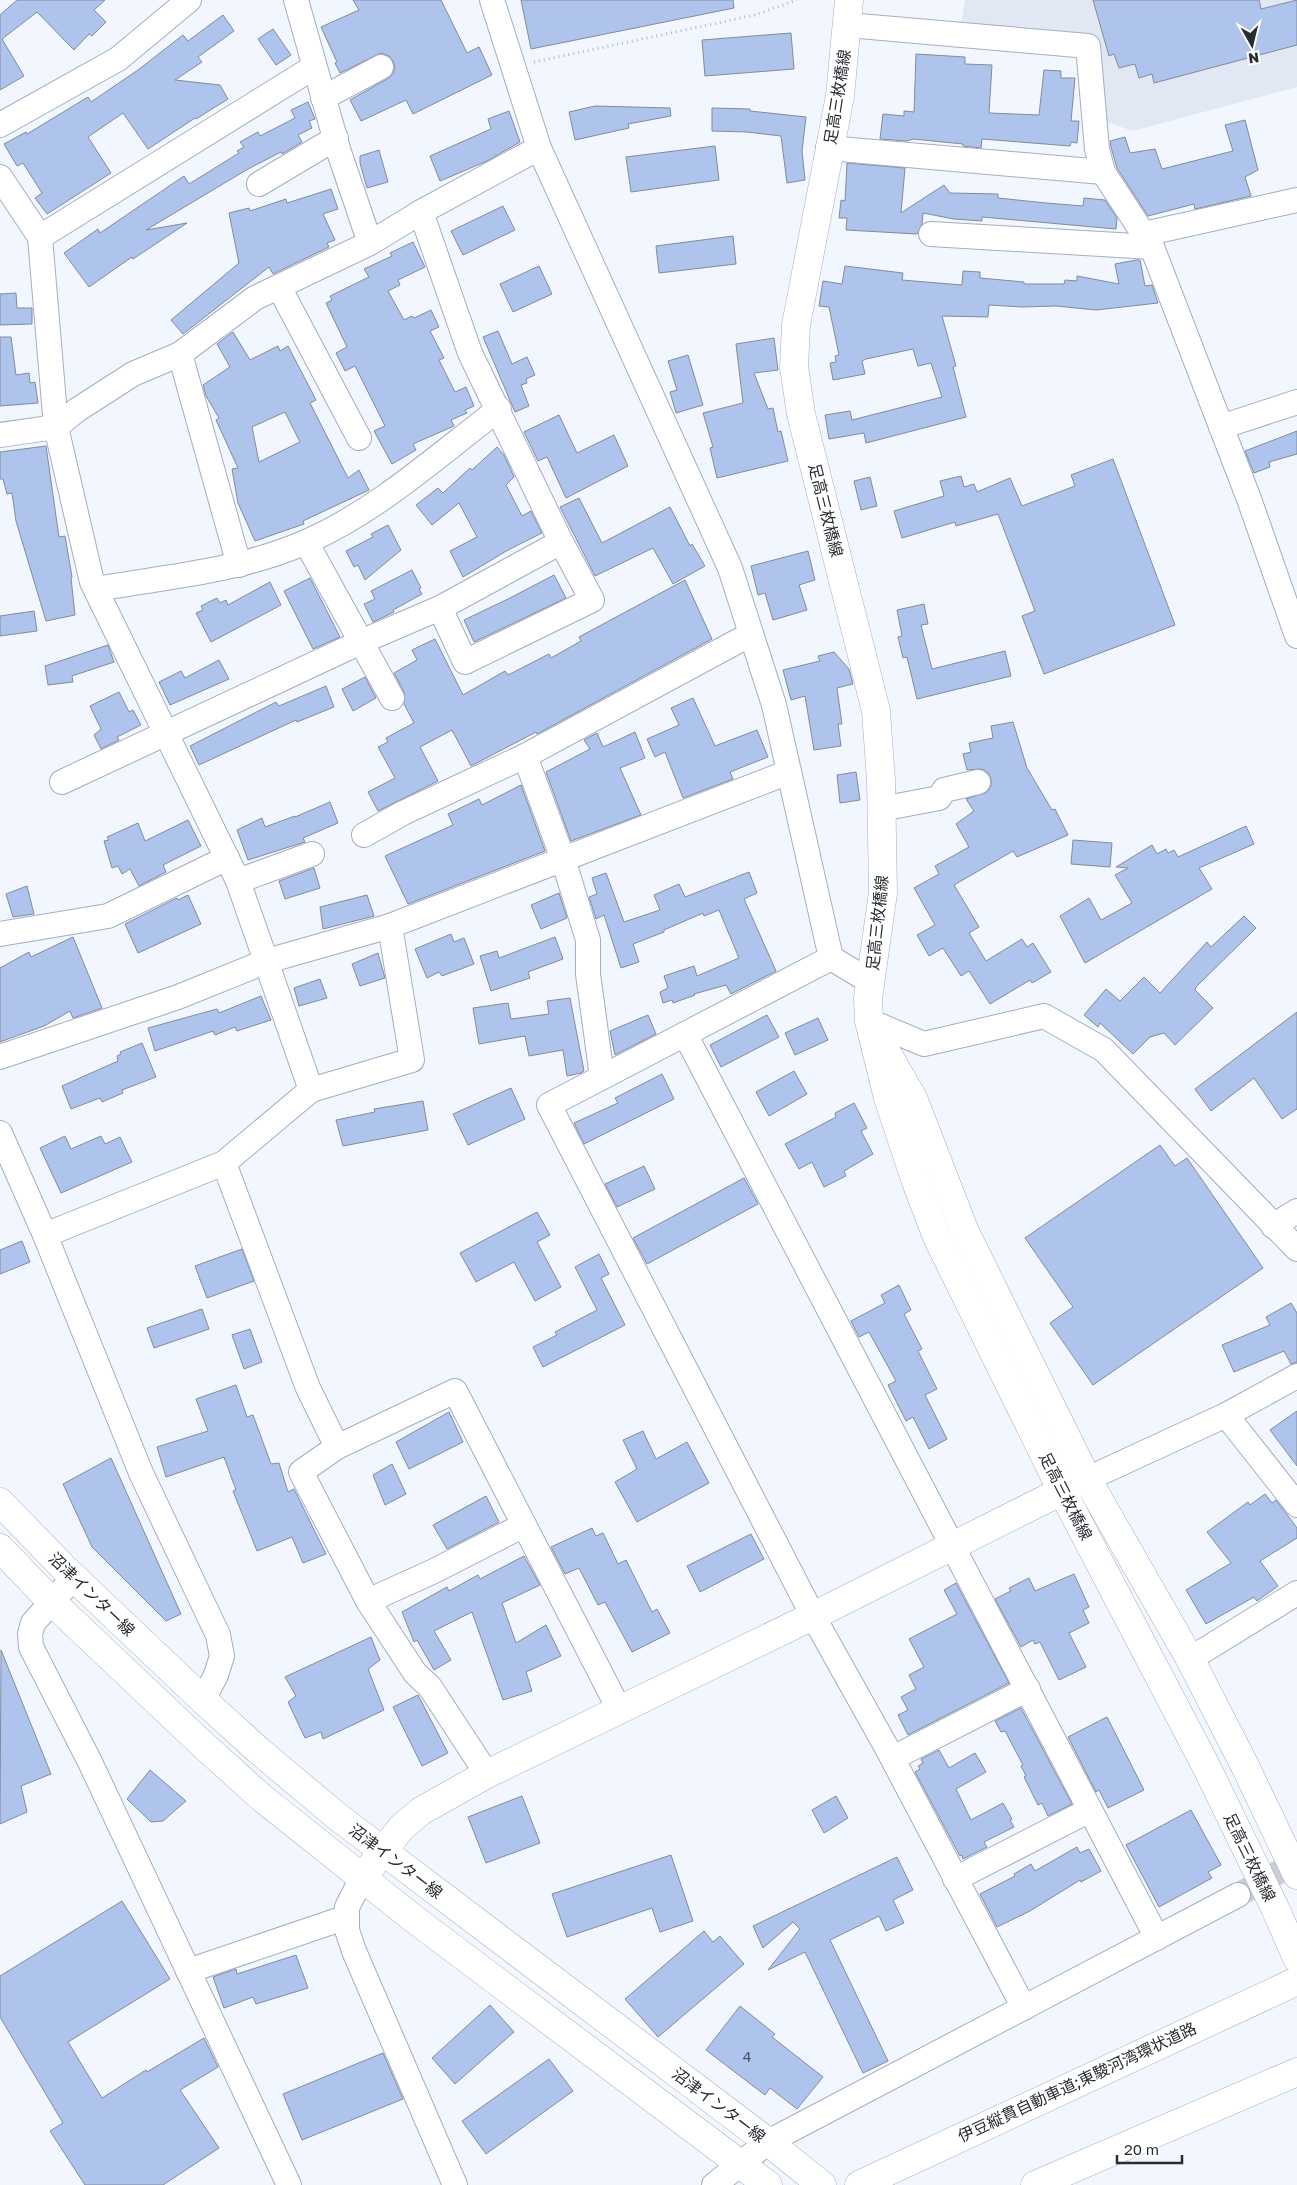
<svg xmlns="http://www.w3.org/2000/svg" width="1297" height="2185" viewBox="0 0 1297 2185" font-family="'Golos Text','Noto Sans JP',sans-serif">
  <rect width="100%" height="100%" fill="#f2f7ff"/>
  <!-- built -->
  <polygon fill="#e2e8f3" points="965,0 1297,0 1297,87 1133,131 1106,122 1096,37 961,26"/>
  <!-- building -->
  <g fill="#aec4ec" stroke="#818b9d" fill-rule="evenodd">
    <polygon points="17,0 105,0 94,10 106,22 92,36 89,34 74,50 37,12 2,39 24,76 0,90 0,15"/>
    <polygon points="353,0 441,0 467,53 479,47 492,75 413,114 406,100 361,121 350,100 387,79 393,74 395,67 393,61 389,56 381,53 340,73 335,63 337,62 321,27 359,10"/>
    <polygon points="521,0 733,0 734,8 531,49"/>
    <polygon points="1093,0 1259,0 1261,9 1297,0 1297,45 1154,83 1152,74 1139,78 1135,64 1119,68 1114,54 1109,56"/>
    <polygon points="223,15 234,31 198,57 202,62 175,80 220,85 228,99 196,119 195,118 148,149 123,113 88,137 111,173 47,214 35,198 42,193 23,163 17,166 4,144 26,132 27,134 88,97 91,102 138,70 183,35 188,41"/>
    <polygon points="273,29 291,55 276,65 258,39"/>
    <polygon points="791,33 794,69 705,76 702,40"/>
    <polygon points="916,54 965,57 965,64 992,65 989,113 1039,115 1044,70 1061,71 1061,78 1075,78 1071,121 1079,121 1077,143 1071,142 1070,146 982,139 981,148 963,146 963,144 913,139 907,141 880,139 883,114 904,116 904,111 914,112"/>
    <polygon points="308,102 315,119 309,121 312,128 298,135 302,142 282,154 281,152 248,169 146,230 187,223 133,259 132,257 89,287 64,253 98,229 100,233 184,176 189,184 239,153 237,151 244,147 240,142 258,132 260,136 295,118 291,110"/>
    <polygon points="595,106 670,108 671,116 628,124 629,128 575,140 569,112"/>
    <polygon points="712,108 750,109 750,111 806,117 802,151 805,180 787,183 781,136 747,132 712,131"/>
    <polygon points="509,111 520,142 487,161 440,181 430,156 491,129 488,119"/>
    <polygon points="1245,120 1258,170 1245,177 1251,196 1195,209 1194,204 1148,216 1117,168 1111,147 1110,141 1125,137 1130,153 1155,149 1162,169 1233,151 1225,125"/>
    <polygon points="715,146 719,180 631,192 626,157"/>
    <polygon points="379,150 388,182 367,188 360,163 360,156"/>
    <polygon points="847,163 905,168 901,213 944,185 950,193 998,194 998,198 1046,203 1083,206 1084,198 1105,200 1117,218 1116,229 982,217 982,221 954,219 923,213 922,224 917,234 846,230 847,218 839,218 841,200 845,201"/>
    <polygon points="331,189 338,209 323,214 335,240 327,243 329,247 273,274 269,267 183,334 171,320 239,263 229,213 249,208 250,211 286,199 287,203"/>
    <polygon points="503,206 515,230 463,255 451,231"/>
    <polygon points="733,236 736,264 659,273 656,246"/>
    <polygon points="413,242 425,267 398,280 400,285 388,291 404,320 412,316 414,318 431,310 439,327 430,331 444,358 439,360 455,392 466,387 474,406 465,410 467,413 451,420 454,426 413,444 416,450 392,464 374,431 385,426 355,366 345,371 336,353 347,347 326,303 332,300 330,296 369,277 364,269 392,256 390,253"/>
    <polygon points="1136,260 1140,260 1145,286 1152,285 1158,303 1096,310 1056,306 1022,307 989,305 988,317 942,316 956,366 953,367 966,417 866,443 864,433 829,439 825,415 850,411 852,420 942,397 931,363 918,366 913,349 866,359 862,361 865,374 833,380 830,363 836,362 835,356 839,355 829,307 819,306 823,281 842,284 845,266 903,273 902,280 962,285 963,271 980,272 980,278 1024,282 1024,284 1064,284 1065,280 1077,281 1077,276 1119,284 1115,264"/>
    <polygon points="539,266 552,294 513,312 500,284"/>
    <polygon points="16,293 17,308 32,308 32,324 0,325 0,294"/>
    <polygon points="498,331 512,364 527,357 535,375 526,379 527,383 521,385 529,406 515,412 483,337"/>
    <path d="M 233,332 L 250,360 L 278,346 L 280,351 L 288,346 L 316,400 L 310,403 L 348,478 L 359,470 L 369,490 L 303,521 L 304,524 L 255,541 L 238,503 L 232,469 L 238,468 L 216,420 L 219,418 L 206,396 L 203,385 L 230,367 L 217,344 ZM 285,412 L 300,442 L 259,462 L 252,427 Z"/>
    <polygon points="0,337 11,337 16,375 29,373 30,383 35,382 38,403 0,406"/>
    <polygon points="774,338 778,370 754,373 768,409 773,408 778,432 781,431 788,461 717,478 710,448 713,447 703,413 743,403 736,344"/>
    <polygon points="688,355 703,405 676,413 670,392 677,390 668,361"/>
    <polygon points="559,415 577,453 614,435 628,466 566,498 547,457 538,461 524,432"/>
    <polygon points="1297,431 1297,454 1269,462 1270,467 1254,473 1245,451"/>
    <polygon points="46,446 59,537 65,536 72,577 71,578 75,615 46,621 16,521 12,493 7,494 3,479 0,479 0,452"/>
    <polygon points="497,447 504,455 514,477 506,485 522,516 531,511 542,533 508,550 463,577 450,551 477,537 459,503 432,525 416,505 438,488 443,493 470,468 472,470"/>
    <polygon points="1113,459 1175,625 1044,674 1022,616 1035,611 998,514 956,526 955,522 902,538 894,511 944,496 940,481 961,476 964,487 974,484 977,492 1010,478 1022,506 1075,486 1071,475"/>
    <polygon points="870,477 877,506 861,510 854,481"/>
    <polygon points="579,498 602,543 670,507 690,546 692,544 705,566 673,584 653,548 595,576 560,507"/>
    <polygon points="388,525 401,550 365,580 358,565 354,567 346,551 373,537 371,534"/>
    <polygon points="808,551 815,580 799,585 807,610 773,620 765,593 758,595 751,566"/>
    <polygon points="412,570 421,588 419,589 422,594 393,610 394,612 373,622 364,604 375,599 371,591"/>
    <polygon points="554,575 566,598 474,642 464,620 510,598"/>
    <polygon points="310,578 340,637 313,649 284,591"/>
    <polygon points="685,580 712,639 537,734 536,732 471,766 452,730 420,747 438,781 378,811 368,792 395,778 378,747 388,742 386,738 414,723 404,704 404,692 394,673 417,660 412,650 435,639 463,695 505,671 508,675 549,654 551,658 581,641 579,637"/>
    <polygon points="270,582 281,605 211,642 196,613 203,610 201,606 217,598 220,603 226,600 228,605"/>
    <polygon points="924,604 928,624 921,625 932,669 1005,651 1011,676 917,699 907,657 903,658 898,637 902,636 897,610"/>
    <polygon points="34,611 37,631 0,636 0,616"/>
    <polygon points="108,645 114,662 72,676 73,682 48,685 45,666"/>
    <polygon points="834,652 849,669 853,684 837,688 842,724 838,724 841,746 814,750 805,696 791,700 783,670 820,661 818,656"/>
    <polygon points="219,660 229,679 170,705 159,682 181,671 185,678"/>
    <polygon points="365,677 376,698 353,711 342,689"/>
    <polygon points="326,686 334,707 297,722 296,720 199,765 190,746 276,702 279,706"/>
    <polygon points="119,692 129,712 133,710 141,725 117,737 119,740 101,749 94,735 101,729 90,706"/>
    <polygon points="693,698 715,746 757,730 768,757 730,772 733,779 683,798 665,752 655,757 647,739 679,725 671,708"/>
    <polygon points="1013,722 1027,768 1052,810 1055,809 1068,835 1017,857 1013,851 954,885 979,927 969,933 986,961 1022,939 1027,947 1033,943 1051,972 1032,983 1030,980 990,1004 969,971 961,976 943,948 929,956 917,935 935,925 914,888 939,874 935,866 969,847 956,824 974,811 966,799 987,792 991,786 991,779 988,773 982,769 967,770 963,754 971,752 969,743 993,738 991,726"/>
    <polygon points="635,732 645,758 620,768 641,815 571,841 546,772 590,749 584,740 597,733 603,747"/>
    <polygon points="856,772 860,800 840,803 837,775"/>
    <polygon points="521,785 545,851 408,904 385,856 453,825 448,814 479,799 482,805"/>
    <polygon points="330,802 338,823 303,838 305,842 248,860 237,830 262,818 265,827 295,816 295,817"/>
    <polygon points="188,820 201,846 163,865 166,872 139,886 130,869 122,874 118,866 112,868 104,841 109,840 107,837 138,823 145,841"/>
    <polygon points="1246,826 1254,844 1199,868 1212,889 1085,963 1060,916 1089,898 1101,920 1132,903 1115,875 1128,868 1116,867 1152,845 1157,854 1166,849 1168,853 1174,850 1178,857"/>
    <polygon points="1073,840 1112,843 1110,867 1071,864"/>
    <polygon points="314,868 320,888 285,899 279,881"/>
    <polygon points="749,872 757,893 744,899 776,971 731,994 726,985 694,994 695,995 673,1003 672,1000 663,1003 660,992 668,988 664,976 694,966 697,976 739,958 719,910 704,916 703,913 664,930 664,932 633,944 639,962 621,968 604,915 596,919 589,897 597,894 592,878 606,873 624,922 660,910 654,895 679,884 685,897"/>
    <polygon points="27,886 34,914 13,917 6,894"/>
    <polygon points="559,893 567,918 541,929 531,905"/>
    <polygon points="188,895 201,924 138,953 125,924 177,898 178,900"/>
    <polygon points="367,895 374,916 323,929 320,907"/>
    <polygon points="1244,916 1256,928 1196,987 1195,990 1213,1008 1175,1045 1164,1033 1150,1037 1133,1054 1100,1023 1098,1027 1084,1015 1106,989 1120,1001 1144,977 1160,993 1207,942 1211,947"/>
    <polygon points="451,934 454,942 464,938 474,964 442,976 439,972 427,978 415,949"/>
    <polygon points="73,937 102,1008 73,1018 70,1011 44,1026 0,1042 0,968 29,952 31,957"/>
    <polygon points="555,937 563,959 528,972 530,978 491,991 480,956 497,951 499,958"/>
    <polygon points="378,953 385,978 360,986 352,964"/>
    <polygon points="320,979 327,998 299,1006 294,988"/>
    <polygon points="261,996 271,1020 237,1031 235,1027 215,1035 213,1031 155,1051 148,1028 217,1009 219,1013"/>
    <polygon points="570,998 584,1071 581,1073 567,1076 563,1050 529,1056 525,1036 479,1044 473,1008 508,1003 511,1019 549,1014 547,1001"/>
    <polygon points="1297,1012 1297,1109 1282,1119 1254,1078 1211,1111 1195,1089"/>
    <polygon points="648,1015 656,1034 615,1055 610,1031"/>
    <polygon points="767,1015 779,1037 721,1067 710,1045"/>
    <polygon points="818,1018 828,1040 795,1055 785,1033"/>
    <polygon points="142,1043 156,1077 122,1090 123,1093 102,1102 100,1098 71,1109 62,1086 118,1061 117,1056 121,1054 120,1052"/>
    <polygon points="794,1071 807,1094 769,1116 756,1092"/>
    <polygon points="662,1074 674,1099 584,1144 574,1123 618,1103 615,1098"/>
    <polygon points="511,1088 525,1119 468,1145 453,1114"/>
    <polygon points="423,1101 428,1130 343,1146 336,1120 375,1112 374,1109"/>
    <polygon points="854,1103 867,1128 861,1131 873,1154 844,1171 846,1176 824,1187 812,1162 799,1169 785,1144 836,1117 835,1113"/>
    <polygon points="65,1136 71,1149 101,1136 105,1144 120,1137 132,1162 61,1193 40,1148"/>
    <polygon points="1160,1145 1175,1166 1187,1158 1263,1268 1093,1385 1050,1323 1073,1307 1025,1238"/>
    <polygon points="644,1166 655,1189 617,1207 605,1184"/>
    <polygon points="744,1178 758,1204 647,1264 633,1238"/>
    <polygon points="537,1212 550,1235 537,1242 561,1287 535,1301 514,1262 476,1282 460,1253"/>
    <polygon points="22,1241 30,1262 0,1274 0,1250"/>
    <polygon points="242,1249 254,1281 207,1298 195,1266"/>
    <polygon points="599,1254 609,1274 601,1278 625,1325 543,1367 533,1347 557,1335 555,1332 597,1310 575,1267"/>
    <polygon points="899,1285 911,1310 904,1314 922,1349 918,1351 937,1389 925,1395 947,1439 929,1449 913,1417 906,1421 888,1385 896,1381 869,1332 859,1337 851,1321 885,1303 881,1295"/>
    <polygon points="1291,1303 1297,1313 1297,1362 1291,1364 1284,1351 1234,1372 1222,1345 1270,1325 1266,1317"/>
    <polygon points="202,1309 209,1329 154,1348 147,1328"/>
    <polygon points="250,1329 262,1362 244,1369 232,1335"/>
    <polygon points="236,1385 247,1417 253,1415 271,1464 279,1463 288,1492 294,1489 326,1554 303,1563 292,1537 257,1551 233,1491 236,1490 224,1457 166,1477 157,1447 208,1431 196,1399"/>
    <polygon points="1297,1411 1297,1466 1270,1430"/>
    <polygon points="449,1412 463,1442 409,1469 396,1442"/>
    <polygon points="643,1431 656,1459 687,1442 709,1483 637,1522 615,1482 637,1469 623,1440"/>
    <polygon points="111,1458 181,1614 166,1621 92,1547 63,1484"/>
    <polygon points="392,1464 406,1494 385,1505 373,1475"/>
    <polygon points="1265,1494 1272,1503 1276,1500 1297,1528 1297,1538 1260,1561 1278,1586 1257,1601 1254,1597 1206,1624 1186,1590 1231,1563 1207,1532 1248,1502 1250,1505"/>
    <polygon points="486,1496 499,1522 447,1549 433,1525"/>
    <polygon points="592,1528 596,1536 603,1533 618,1564 626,1560 652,1612 657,1609 670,1633 632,1652 605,1602 598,1605 579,1568 565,1574 551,1547"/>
    <polygon points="751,1534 764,1559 700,1592 687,1566"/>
    <polygon points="524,1556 540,1585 502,1603 516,1643 546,1625 561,1656 526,1672 532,1691 503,1700 472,1612 434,1631 451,1660 434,1670 417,1640 414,1642 402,1612 447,1587 449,1591 478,1575 480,1579"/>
    <polygon points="1074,1574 1089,1607 1083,1610 1089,1623 1069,1633 1086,1667 1059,1680 1040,1642 1035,1644 1033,1640 1021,1647 995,1599 1011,1591 1009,1588 1029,1578 1035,1591"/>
    <polygon points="956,1583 1009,1683 908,1735 898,1715 908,1710 901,1697 916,1689 909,1675 924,1667 909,1639 957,1614 944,1590"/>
    <polygon points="371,1637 380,1660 368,1669 384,1710 323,1739 321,1732 305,1738 288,1702 296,1696 285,1677"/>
    <polygon points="1,1650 51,1774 21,1786 27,1812 0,1824"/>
    <polygon points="418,1695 448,1753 422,1766 393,1707"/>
    <polygon points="1021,1708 1072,1804 1048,1816 1042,1803 1038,1805 1024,1777 1026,1776 1021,1766 1023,1765 1005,1731 1001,1732 995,1721"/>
    <polygon points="1107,1717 1144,1790 1108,1808 1099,1790 1096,1792 1068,1737"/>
    <polygon points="939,1750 949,1768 975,1753 986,1772 956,1789 971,1820 1003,1803 1012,1819 1010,1820 1014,1827 984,1842 987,1847 963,1859 962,1855 960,1856 915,1772 920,1769 918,1766 923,1763 921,1759"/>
    <polygon points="150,1770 186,1801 163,1821 151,1822 127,1799"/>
    <polygon points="522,1796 540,1843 486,1863 468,1817"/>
    <polygon points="836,1796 848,1818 824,1833 812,1810"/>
    <polygon points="1191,1810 1221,1865 1208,1872 1212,1878 1159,1907 1126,1845"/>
    <polygon points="1077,1847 1080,1853 1089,1849 1101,1871 1081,1882 1080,1880 1030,1911 997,1927 980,1894 1015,1876 1014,1874 1031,1864 1035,1871"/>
    <polygon points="671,1855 693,1921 660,1932 652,1908 567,1937 552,1894"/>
    <polygon points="897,1857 913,1890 893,1900 904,1923 886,1931 879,1916 830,1940 888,2061 863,2073 805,1952 768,1970 800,1929 793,1922 763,1948 753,1926"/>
    <polygon points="122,1901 170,1979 68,2042 102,2098 146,2070 147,2072 204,2038 218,2067 180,2090 219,2148 163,2185 85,2185 50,2131 63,2123 0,2017 0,1976"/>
    <polygon points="704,1931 713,1942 720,1936 744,1964 658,2037 625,1999"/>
    <polygon points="296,1955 308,1988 256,2004 253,1997 224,2008 213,1977 236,1969 237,1974"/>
    <polygon points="490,2005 514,2032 455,2084 432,2058"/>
    <polygon points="740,2006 775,2034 772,2037 823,2077 797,2109 770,2088 765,2095 706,2050"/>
    <polygon points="383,2053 403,2099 302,2140 283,2094"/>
    <polygon points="549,2059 573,2091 486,2154 462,2121"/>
  </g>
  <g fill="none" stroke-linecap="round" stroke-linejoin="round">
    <!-- minor-tunnel -->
    <polyline stroke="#caced6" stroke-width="24" stroke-dasharray="24 12" stroke-linecap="butt" points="1238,1895 1297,1862"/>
    <!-- minor casing -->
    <g stroke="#a3aec1" stroke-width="26">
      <g id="minor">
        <polyline points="492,0 539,148 730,568 774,705 831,958 871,982"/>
        <polyline points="848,25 1088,46 1097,149 1103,172 1152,247 1249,499 1297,636"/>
        <polyline points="323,98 381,67"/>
        <polyline points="0,125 118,59 189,0"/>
        <polyline points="828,148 1103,172"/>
        <polyline points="0,177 40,237 56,427 92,582 238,881 311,1090"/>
        <polyline points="259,184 336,138"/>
        <polyline points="421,212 470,353 561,542 592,600 465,662 440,608"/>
        <polyline points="931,234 1152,247"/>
        <polyline points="1144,234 1297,200"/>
        <polyline points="40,237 314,67"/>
        <polyline points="370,243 421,212 539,148"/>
        <polyline points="279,287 359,438"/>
        <polyline points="180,354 239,565"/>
        <polyline points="1221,427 1297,402"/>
        <polyline points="0,435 56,427 77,410 133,374 180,354 255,298 370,243 339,152 296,0"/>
        <polyline points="306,542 392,698"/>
        <path d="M 96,589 C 166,577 240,571 306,542 C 377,511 437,456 499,409"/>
        <polyline points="525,756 563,859 588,940 588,974 602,1077"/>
        <polyline points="62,782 363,641 440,608 561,542"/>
        <polyline points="881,809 939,798 944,790 978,782"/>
        <polyline points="364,835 403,813 525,756 751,634"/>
        <polyline points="238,881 312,854"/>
        <polyline points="0,934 108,916 227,858"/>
        <polyline points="831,958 549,1105 813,1616 888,1750 1024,2008"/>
        <polyline points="869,1021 924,1044 1044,1016 1104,1050 1297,1249"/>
        <polyline points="685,1034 1157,1938"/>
        <polyline points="0,1057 178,997 267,961 390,926 789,772"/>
        <polyline points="0,1133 45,1235 141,1473 218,1635 222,1656 216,1675 203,1700"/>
        <polyline points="224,1163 308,1388 337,1447"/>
        <polyline points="1273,1226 1297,1211"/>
        <polyline points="45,1235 224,1163 311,1090 412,1060 390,926"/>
        <polyline points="1226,1415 1297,1505"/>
        <polyline points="1070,1487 1226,1415 1297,1376"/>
        <polyline points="74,1577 33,1623 30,1634 31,1647 90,1762 289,2185"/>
        <polyline points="368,1601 434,1571 524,1525"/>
        <polyline points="1190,1659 1297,1593"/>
        <polyline points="893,1758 1028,1689"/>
        <polyline points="487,1774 430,1687 415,1673 368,1601 301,1472 337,1447 455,1391 619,1709"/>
        <polyline points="362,1878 347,1907 347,1930 354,1951 455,2185"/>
        <polyline points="955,1879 1090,1810"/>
        <polyline points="188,1971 347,1917"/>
        <polyline points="714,2185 768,2142 1238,1895"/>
      </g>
    </g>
    <!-- tertiary casing -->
    <g stroke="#a3aec1" stroke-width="29">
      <polyline id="tertiary" points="362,1878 402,1827 421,1811 487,1774 813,1616 1062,1491"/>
    </g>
    <!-- secondary casing -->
    <g stroke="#a3aec1" stroke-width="29">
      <g id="secondary">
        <polyline points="849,0 840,96 796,325 794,367 801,414 876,711 881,780 883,893 868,998 869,1021 888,1098 915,1179 937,1237 1062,1491 1206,1766 1275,1908 1297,1958"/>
        <polyline points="885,1050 913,1098 965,1232 1087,1479 1190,1659 1244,1764 1297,1875"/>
      </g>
    </g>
    <!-- primary casing -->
    <g stroke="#a3aec1" stroke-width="29">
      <g id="primary">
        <polyline points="0,1502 65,1569 203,1700 258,1750 338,1817 768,2142 822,2185"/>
        <polyline points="0,1548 52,1602 201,1743 262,1798 414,1919 768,2185"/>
      </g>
    </g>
    <!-- motorway casing -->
    <g stroke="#a3aec1" stroke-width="29">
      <g id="motorway">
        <polyline points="859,2185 1297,1981"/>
        <polyline points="1035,2185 1297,2072"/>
      </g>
    </g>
    <!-- path -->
    <polyline stroke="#b4b8c0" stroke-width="3" stroke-dasharray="1 4" stroke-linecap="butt" points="534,62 755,15 797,0"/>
    <!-- minor -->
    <use href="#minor" stroke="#fff" stroke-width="24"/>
    <!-- tertiary -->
    <use href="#tertiary" stroke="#fff" stroke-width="28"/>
    <!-- secondary -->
    <use href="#secondary" stroke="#fff" stroke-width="28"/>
    <!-- primary -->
    <use href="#primary" stroke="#fff" stroke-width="28"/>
    <!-- motorway -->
    <use href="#motorway" stroke="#fff" stroke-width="28"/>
  </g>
  <g text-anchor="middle" stroke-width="4" stroke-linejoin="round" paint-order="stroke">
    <!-- number labels -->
    <g font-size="14" fill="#4a5261">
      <text x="747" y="2062">4</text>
    </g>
    <!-- street labels -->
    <g font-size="16" fill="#282c33" stroke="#fff">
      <text transform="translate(837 97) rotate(-81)" y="6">足高三枚橋線</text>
      <text transform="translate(826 510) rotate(76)" y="6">足高三枚橋線</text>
      <text transform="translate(877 923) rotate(-84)" y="6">足高三枚橋線</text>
      <text transform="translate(1066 1496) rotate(63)" y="6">足高三枚橋線</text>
      <text transform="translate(92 1594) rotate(44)" y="6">沼津インター線</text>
      <text transform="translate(1250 1857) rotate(64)" y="6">足高三枚橋線</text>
      <text transform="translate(396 1861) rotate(37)" y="6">沼津インター線</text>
      <text transform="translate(1077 2082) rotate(-25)" y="6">伊豆縦貫自動車道;東駿河湾環状道路</text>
      <text transform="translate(719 2105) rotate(37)" y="6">沼津インター線</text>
    </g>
  </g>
  <!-- north arrow -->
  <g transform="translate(1252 45) rotate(172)" stroke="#ffffff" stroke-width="4" paint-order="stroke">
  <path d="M0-4L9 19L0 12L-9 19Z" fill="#282c33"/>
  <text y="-8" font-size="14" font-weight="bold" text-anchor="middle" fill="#282c33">N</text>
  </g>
  <!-- scale -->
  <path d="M1117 2155v8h65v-8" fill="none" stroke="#282c33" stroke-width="2.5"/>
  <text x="1124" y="2155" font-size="15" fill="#282c33" stroke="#ffffff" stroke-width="4" paint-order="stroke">20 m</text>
</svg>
